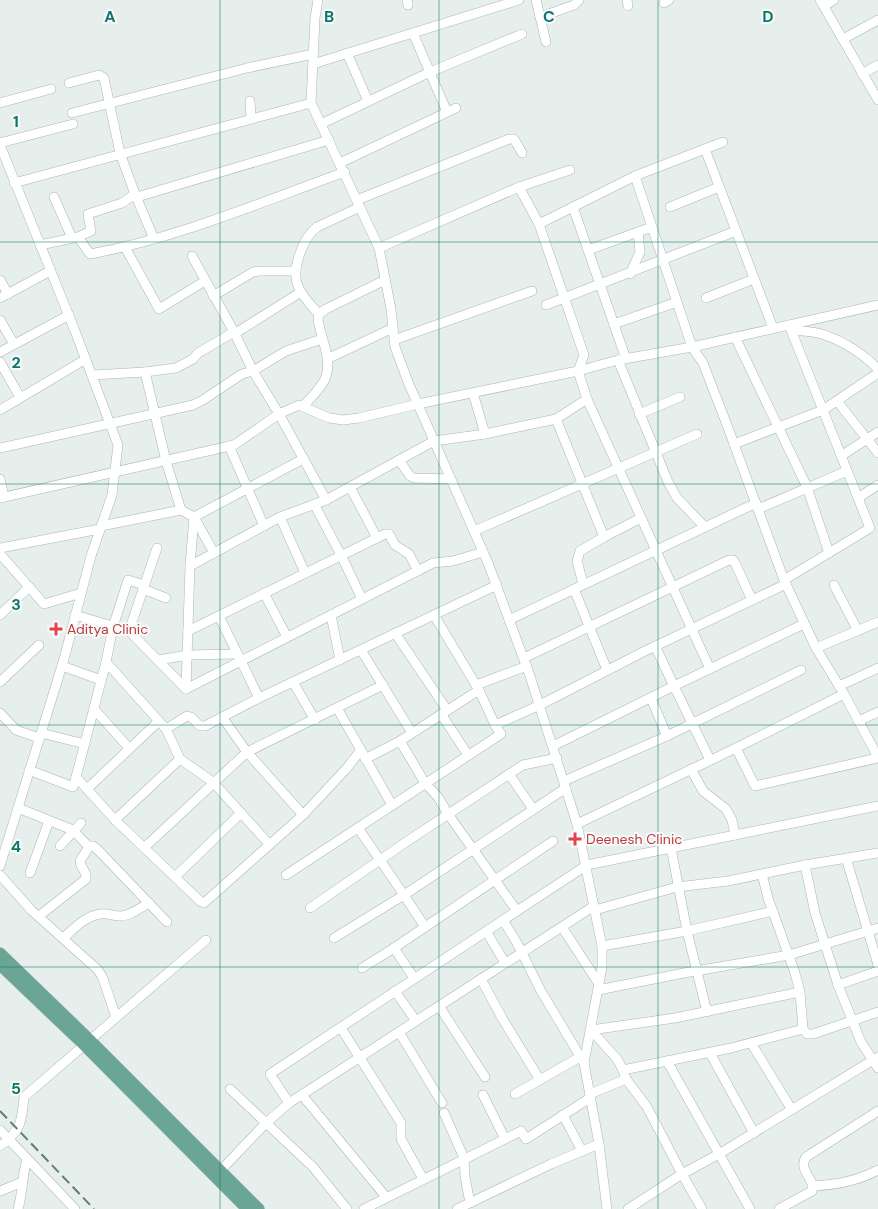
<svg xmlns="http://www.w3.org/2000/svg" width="878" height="1209" viewBox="0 0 878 1209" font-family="'DM Sans',sans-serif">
  <rect width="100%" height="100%" fill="#e6efeb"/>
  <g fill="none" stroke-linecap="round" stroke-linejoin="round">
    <!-- minor casing -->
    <g stroke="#a8b8b2" stroke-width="10">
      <g id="minor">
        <polyline points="318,0 315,18 311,103 379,248 391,309 395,347 408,382 488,563 530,676 577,824 602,946 602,967 584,1063 599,1144 607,1209"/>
        <polyline points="407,0 408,5"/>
        <polyline points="536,0 546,42"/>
        <polyline points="627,0 628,6"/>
        <polyline points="820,0 878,100"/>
        <polyline points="664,3 669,0"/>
        <polyline points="824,6 834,0"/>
        <polyline points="540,17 574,5 579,0"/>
        <polyline points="413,33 447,112"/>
        <polyline points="843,39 878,20"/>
        <polyline points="347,53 368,101"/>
        <polyline points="313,64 519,0"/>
        <polyline points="862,74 878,65"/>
        <polyline points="69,83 99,75 104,78 120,153 135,194 122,203 88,214 91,231 78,237"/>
        <polyline points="250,101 251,119"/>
        <polyline points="0,103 51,89"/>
        <polyline points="72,113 247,68 313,54"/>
        <polyline points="321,124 430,72 522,34"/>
        <polyline points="0,143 73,124"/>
        <polyline points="0,145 75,331 118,445 112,495 91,556 64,659 0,866"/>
        <polyline points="705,149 773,328"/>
        <polyline points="340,163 456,108"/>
        <polyline points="14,183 311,103"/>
        <polyline points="135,194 154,239"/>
        <polyline points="54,197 72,238"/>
        <polyline points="137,197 329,140"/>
        <polyline points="357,200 509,139 514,139 522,153"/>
        <polyline points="573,207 626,359"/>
        <polyline points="670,207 719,187"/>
        <polyline points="539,224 635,176 723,142"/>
        <path d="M 40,245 L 78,237 L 90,254 C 178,238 261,202 345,172"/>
        <polyline points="125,247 159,309 205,281"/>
        <polyline points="379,248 519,187 570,170"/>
        <polyline points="588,250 652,227"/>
        <polyline points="192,256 234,332 253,371 279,414 326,500 434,441 485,434 556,419 587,399 578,371 584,355 539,224 519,187"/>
        <polyline points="630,274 640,252 638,232"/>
        <polyline points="0,280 8,294"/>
        <polyline points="213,296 253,272 259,271 296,271"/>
        <polyline points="0,298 50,271"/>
        <polyline points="706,298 754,279"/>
        <polyline points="546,305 736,231"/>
        <path d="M 319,314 C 312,306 302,297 298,286 C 291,270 303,237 317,227 L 360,207"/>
        <polyline points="0,320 14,344"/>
        <polyline points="614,324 677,302"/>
        <path d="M 791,330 C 801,331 812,331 822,334 C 843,341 863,354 878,369"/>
        <polyline points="234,334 301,292"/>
        <polyline points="735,337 807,487 829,553"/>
        <polyline points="394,340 532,291"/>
        <polyline points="0,352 69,315"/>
        <polyline points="327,359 393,328"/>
        <polyline points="618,360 668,482 677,498 705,527"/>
        <polyline points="0,362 20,397"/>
        <polyline points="92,375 145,372"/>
        <polyline points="473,393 485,434"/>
        <polyline points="587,399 710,669"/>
        <polyline points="837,401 878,453"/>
        <path d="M 304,405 C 311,398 319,390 324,381 C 334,363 321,339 318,320 L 319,314 L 326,309 L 385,280"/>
        <polyline points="0,410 86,359"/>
        <polyline points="639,414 680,397"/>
        <polyline points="556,419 604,537"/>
        <polyline points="734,444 823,410 878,373"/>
        <polyline points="229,446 264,526"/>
        <polyline points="0,448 193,405 203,400 242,374 253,371 286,351 322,339"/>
        <polyline points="841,456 878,432"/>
        <polyline points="399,460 410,476 414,478 451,479"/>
        <polyline points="0,479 4,497"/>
        <polyline points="350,487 377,538"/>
        <polyline points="0,498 234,445 279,414 299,405 329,418 343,420 359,418 418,404 578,371 618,360 692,347 878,305"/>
        <polyline points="858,498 878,485"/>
        <polyline points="314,504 341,555 362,599"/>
        <polyline points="758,509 847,471"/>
        <polyline points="181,510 166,461 145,372 176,368 193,359 198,353 234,332"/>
        <polyline points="280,517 305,573"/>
        <polyline points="101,526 181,510 194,517 214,553"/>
        <polyline points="474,531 697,434"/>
        <polyline points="0,548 100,529"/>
        <polyline points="0,554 44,604 81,593"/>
        <polyline points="190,566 194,517 303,459"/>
        <polyline points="784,580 870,528 789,325"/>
        <polyline points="583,584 577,561 580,551 604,537 641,518"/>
        <polyline points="834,585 858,631"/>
        <polyline points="143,589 166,598"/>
        <polyline points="574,589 607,670"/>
        <polyline points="264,593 287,637"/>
        <polyline points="0,615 29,587"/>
        <polyline points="75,615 129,631 186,689 190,566 280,517 326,500"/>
        <polyline points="331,615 340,660"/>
        <polyline points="434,615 476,685"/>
        <polyline points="219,616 259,698"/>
        <polyline points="509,620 756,503"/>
        <polyline points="129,631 157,548"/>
        <polyline points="188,631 385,534 389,534 395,545 409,554 418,571"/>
        <polyline points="395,633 447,710"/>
        <polyline points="655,646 674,686 804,624"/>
        <polyline points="816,648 878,622"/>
        <polyline points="361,650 412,733"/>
        <polyline points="524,658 729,560 733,560 735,563 752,600"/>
        <polyline points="159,660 187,655 237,654"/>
        <polyline points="106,662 113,627 128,580 144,585"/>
        <polyline points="62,666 101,680"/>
        <polyline points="0,682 39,645"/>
        <polyline points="293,682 315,720"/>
        <polyline points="839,686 878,668"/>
        <polyline points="186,689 433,563 453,561 483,552"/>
        <polyline points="479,690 495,725"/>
        <polyline points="844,694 878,757"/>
        <polyline points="651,698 667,736"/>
        <polyline points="337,708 392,805"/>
        <polyline points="94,709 129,748"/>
        <polyline points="0,713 16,730 39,738"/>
        <polyline points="441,714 468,755"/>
        <polyline points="222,717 247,752 383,685"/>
        <polyline points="858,721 878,712"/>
        <polyline points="166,729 187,716 191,717 200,726 205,726 259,698 497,585"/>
        <polyline points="41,733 85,744"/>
        <polyline points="400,741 479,690 476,685 527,666"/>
        <polyline points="553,746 674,686 710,760"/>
        <polyline points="736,748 755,786 878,758"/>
        <polyline points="691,769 703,791 726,809 732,820 735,835"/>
        <polyline points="29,770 73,787 76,777 115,820 200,901 204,903 303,815 346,769 361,750"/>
        <polyline points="509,774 533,809"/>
        <polyline points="76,777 106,662 166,729 180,759 213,782 269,844"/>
        <polyline points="564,781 667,736 801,670"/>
        <polyline points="87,789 159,721"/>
        <path d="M 18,808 L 73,830 L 88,846 L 87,850 L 80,861 C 80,868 88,872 86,879 L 39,916"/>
        <polyline points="115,820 180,759"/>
        <polyline points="577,824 736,748 844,694 816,648 784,580 727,425 703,363 692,347 635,176"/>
        <polyline points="60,846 81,823"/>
        <polyline points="88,846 93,846 98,850 167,922"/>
        <polyline points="145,847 247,752 303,815"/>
        <polyline points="671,848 687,931 707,1012"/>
        <polyline points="846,858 878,965"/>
        <polyline points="805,865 815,913 838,985 861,1042 878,1068"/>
        <polyline points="30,873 49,821"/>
        <polyline points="762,874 768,898 795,973 800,992 803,1029"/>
        <polyline points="0,875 31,910 97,969 102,976 116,1017"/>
        <polyline points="286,875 501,734 495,725 540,705 645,651 786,584"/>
        <polyline points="175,877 241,813"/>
        <polyline points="310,908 409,840 523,765 557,758"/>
        <polyline points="595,910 677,887 728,881 805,865 878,853"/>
        <polyline points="517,911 587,865 878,806"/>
        <polyline points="503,920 517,943 541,991 584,1063"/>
        <polyline points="425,927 404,895 566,788"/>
        <polyline points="562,927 599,984"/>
        <polyline points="486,931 505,963"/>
        <path d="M 63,938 C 74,929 85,916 100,914 C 107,913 113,916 120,916 C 130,916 140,908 149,903"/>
        <polyline points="334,938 404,895 358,828"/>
        <polyline points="602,946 687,931 773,911"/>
        <polyline points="394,948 414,978"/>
        <polyline points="362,968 394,948 553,841"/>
        <polyline points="481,979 502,1018 540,1080"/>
        <polyline points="838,985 878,971"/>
        <polyline points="598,990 684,973 789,955 878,928"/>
        <polyline points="395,991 416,1021"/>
        <polyline points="800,992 675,1018 591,1030 617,1059 623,1070 731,1048 803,1029 807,1034 813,1034 878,1012"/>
        <polyline points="439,1006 485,1077"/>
        <polyline points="341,1028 401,1123 401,1139 423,1179"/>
        <polyline points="399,1032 442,1103"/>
        <polyline points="751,1043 792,1110"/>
        <polyline points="710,1053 754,1133"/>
        <polyline points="667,1061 750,1209"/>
        <polyline points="623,1070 626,1079 647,1107 682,1174 628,1209"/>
        <polyline points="230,1089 313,1167 347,1209"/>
        <polyline points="515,1094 580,1057"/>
        <polyline points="590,1094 626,1079"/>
        <polyline points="302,1095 386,1197"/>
        <polyline points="483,1095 505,1139"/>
        <polyline points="289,1103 594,906"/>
        <polyline points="444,1113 464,1158 465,1177 470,1203"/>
        <polyline points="563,1115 582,1151"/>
        <polyline points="0,1130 75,1209"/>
        <path d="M 0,1146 C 21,1131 22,1121 24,1097 L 206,940"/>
        <polyline points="220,1171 266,1123 289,1103 270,1074 517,911 448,814 438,797 425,783 400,741 365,759"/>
        <path d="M 813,1186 C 836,1185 858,1181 878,1170"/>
        <polyline points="0,1191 22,1182"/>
        <path d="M 18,1209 C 23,1192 22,1175 27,1159"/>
        <polyline points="364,1209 521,1131 526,1139 590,1098"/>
        <polyline points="457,1209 551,1164 599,1144"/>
        <polyline points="702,1209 682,1174 719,1154 878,1057"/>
        <path d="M 779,1209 L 812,1191 L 813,1186 C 810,1176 799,1168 806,1157 L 878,1111"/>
      </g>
    </g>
    <!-- major casing -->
    <g stroke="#c2cac8" stroke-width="12">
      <g id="major">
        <polyline points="0,953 90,1040 259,1209"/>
        <polyline points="0,965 84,1045 247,1209"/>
      </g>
    </g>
    <!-- minor -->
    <use href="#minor" stroke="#fff" stroke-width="9"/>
    <!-- major -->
    <use href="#major" stroke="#6aa596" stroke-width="11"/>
    <!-- rail -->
    <polyline stroke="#5f7d75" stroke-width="2" stroke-dasharray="10 5" stroke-linecap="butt" points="0,1111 94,1209"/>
  </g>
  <!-- grid -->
  <path fill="none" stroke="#0f766e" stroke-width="1" stroke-opacity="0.55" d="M 220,0 L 220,1209M 439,0 L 439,1209M 658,0 L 658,1209M 0,242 L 878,242M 0,484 L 878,484M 0,725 L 878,725M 0,967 L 878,967"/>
  <!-- markers -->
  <g fill="#e0444e" stroke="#f7fbf9" stroke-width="2">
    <path d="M53.5 621.5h5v5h5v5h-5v5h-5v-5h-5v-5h5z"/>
    <path d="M572.5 831.5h5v5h5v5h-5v5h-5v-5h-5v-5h5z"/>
  </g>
  <g text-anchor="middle" stroke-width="4" stroke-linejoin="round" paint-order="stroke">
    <!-- health labels -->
    <g font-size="14" fill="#be3a42" stroke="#f7fbf9" text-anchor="start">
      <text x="67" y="634">Aditya Clinic</text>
      <text x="586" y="844">Deenesh Clinic</text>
    </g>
  </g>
  <g font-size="16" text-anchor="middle" font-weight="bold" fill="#0f766e" stroke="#f7fbf9" stroke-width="4" stroke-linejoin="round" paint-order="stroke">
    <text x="110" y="22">A</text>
    <text x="329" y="22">B</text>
    <text x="549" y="22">C</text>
    <text x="768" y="22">D</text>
    <text x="16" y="127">1</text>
    <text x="16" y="368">2</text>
    <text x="16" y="610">3</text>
    <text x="16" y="852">4</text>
    <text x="16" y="1094">5</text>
  </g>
</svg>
